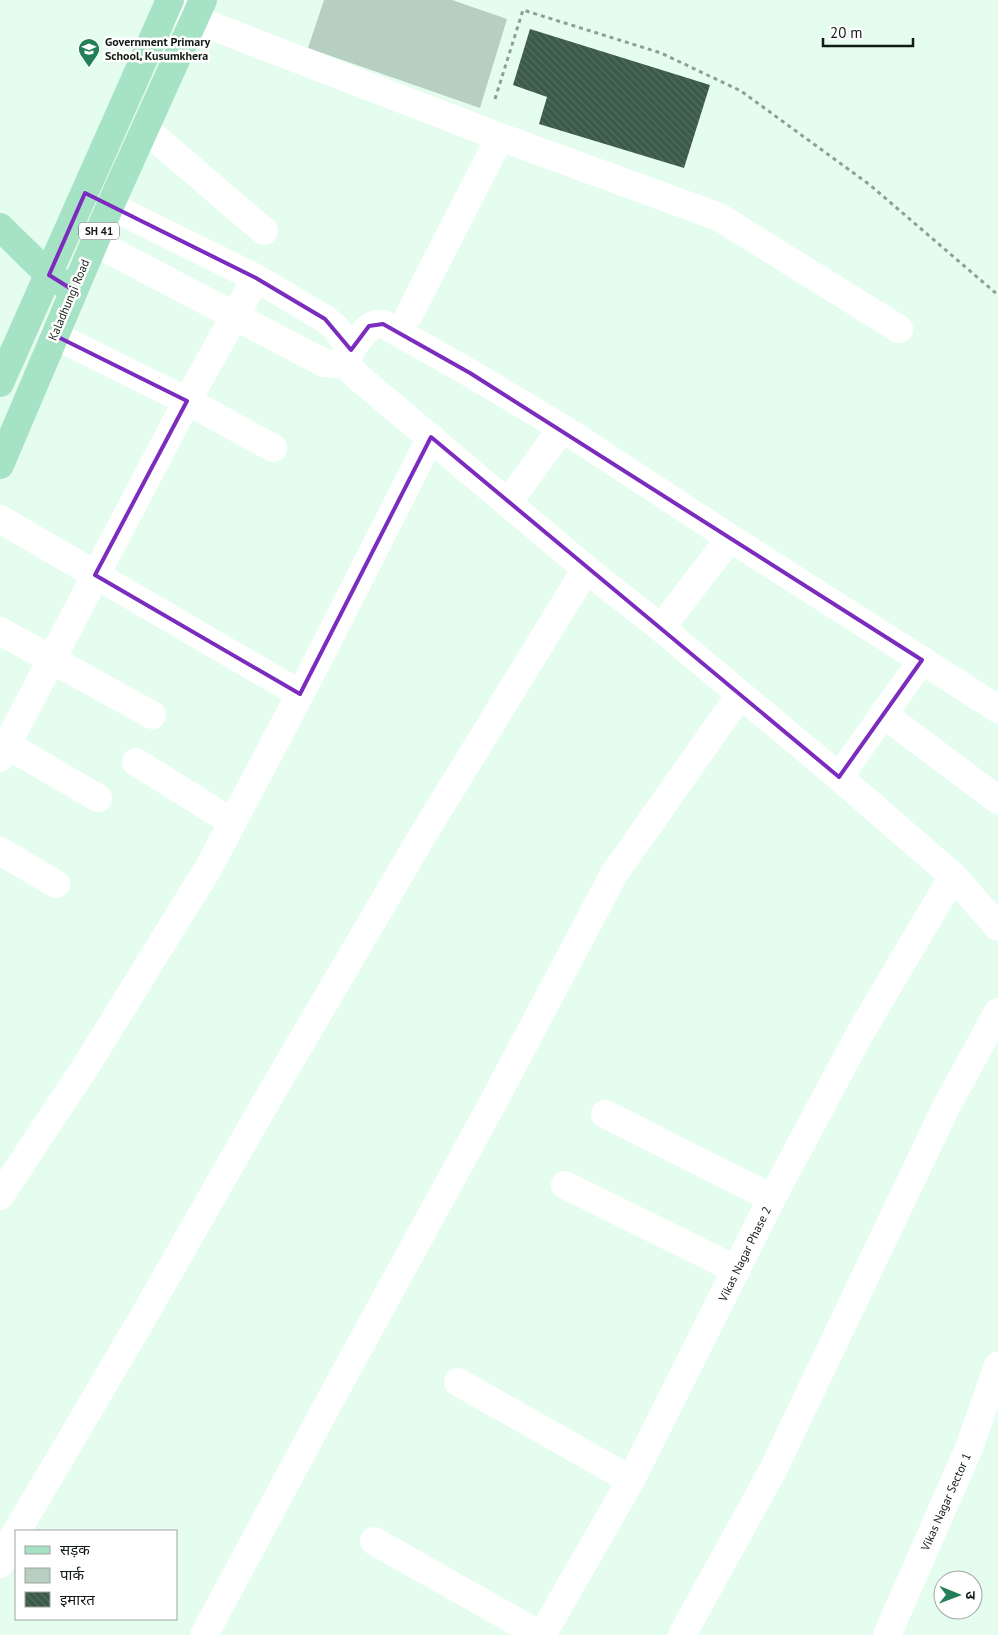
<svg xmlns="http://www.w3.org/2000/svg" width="998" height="1635" viewBox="0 0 998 1635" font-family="'PT Sans','Noto Sans Devanagari',sans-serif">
  <defs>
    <pattern id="building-back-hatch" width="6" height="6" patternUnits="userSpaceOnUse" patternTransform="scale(1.25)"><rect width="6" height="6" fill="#3b5a48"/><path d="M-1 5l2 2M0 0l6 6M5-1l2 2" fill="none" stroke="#546d5f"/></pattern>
  </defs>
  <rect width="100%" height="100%" fill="#e5fdef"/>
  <!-- green -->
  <polygon fill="#b6cfc0" points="324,0 452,0 507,19 480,108 308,48"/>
  <!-- building -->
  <polygon fill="url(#building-back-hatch)" points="530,29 710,85 684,168 539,124 547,97 513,85"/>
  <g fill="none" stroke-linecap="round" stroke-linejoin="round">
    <!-- path -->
    <polyline stroke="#8e9f95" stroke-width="3" stroke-dasharray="4 4" stroke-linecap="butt" points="495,99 523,10 661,53 741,91 870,185 998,295"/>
    <!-- minor -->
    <g stroke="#fff" stroke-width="28">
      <polyline points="167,7 194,19 500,137 719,217 899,329"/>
      <polyline points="145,129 264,231"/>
      <polyline points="88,195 256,278 325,319 336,328 351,350 346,365 358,377 586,569 661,628 839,777 953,876 998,927"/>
      <polyline points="94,242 324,363 346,365"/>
      <polyline points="409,315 500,137"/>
      <polyline points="54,335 187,401 273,448"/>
      <path d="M 351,350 C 360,338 367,322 383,324 L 470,373 L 562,428 L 730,538 L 998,709"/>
      <polyline points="508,503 562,428"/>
      <polyline points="0,519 300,694"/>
      <polyline points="661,628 730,538"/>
      <polyline points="0,631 152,715"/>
      <polyline points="883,714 998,800"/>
      <polyline points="0,741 98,798"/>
      <polyline points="0,758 187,401 256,278"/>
      <polyline points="136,762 232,822"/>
      <polyline points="839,777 922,660"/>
      <polyline points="0,851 56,884"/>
      <polyline points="605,1114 772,1198"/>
      <polyline points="565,1185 737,1270"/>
      <polyline points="0,1196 86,1066 209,867 317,662 431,437"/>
      <polyline points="458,1382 631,1480"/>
      <polyline points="17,1531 145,1314 266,1102 421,838 586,569"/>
      <polyline points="374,1541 540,1635"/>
      <polyline points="0,1564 16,1532"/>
      <polyline points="204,1635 328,1404 490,1108 614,874 740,695"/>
      <polyline points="542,1635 631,1480 772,1198 858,1037 953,876"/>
      <polyline points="682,1635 773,1470 946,1107 998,1012"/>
      <polyline points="887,1635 969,1448 998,1366"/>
    </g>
    <!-- major -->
    <g stroke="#a5e3c4" stroke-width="28">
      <polyline points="0,227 49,275 64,284"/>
      <polyline points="0,383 170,0"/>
      <polyline points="0,465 110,206 203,0"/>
    </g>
  </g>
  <!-- marked area -->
  <path fill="none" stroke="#7b2cbf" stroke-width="4" stroke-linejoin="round" d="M 85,193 L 256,278 L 325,319 L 351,350 L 369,326 L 383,324 L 470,373 L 922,660 L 839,777 L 431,437 L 300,694 L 95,575 L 187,401 L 54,335 L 73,290 L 49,275 Z"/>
  <!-- icons -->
  <defs>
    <g id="school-pin" transform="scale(1.125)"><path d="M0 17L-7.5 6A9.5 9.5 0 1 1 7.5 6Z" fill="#237f55" stroke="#fff"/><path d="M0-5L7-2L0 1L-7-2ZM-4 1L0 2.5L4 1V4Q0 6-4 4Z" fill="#fff"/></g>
  </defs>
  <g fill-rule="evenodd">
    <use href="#school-pin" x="89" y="49"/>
  </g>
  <g text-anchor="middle" stroke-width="5" stroke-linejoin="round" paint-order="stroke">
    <!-- shield labels -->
    <rect fill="#fff" stroke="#5a5f5c" stroke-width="1" x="79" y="222.5" width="40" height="17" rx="4"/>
    <g font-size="11" font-weight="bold" fill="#131b16">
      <text x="99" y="235">SH 41</text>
    </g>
    <!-- poi labels -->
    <g font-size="12" font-weight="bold" fill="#131b16" stroke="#fff" text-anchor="start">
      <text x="105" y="46">Government Primary<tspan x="105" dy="14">School, Kusumkhera</tspan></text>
    </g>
    <!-- street labels -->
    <g font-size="12" fill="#131b16" stroke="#fff">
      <text transform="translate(69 300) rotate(-67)" y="4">Kaladhungi Road</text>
      <text transform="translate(745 1254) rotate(-64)" y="4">Vikas Nagar Phase 2</text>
      <text transform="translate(946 1502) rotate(-66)" y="4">Vikas Nagar Sector 1</text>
    </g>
  </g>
  <!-- legend -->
  <rect x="15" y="1530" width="162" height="90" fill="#ffffff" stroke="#a1a4a2"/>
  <rect x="25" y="1546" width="25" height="8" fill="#a5e3c4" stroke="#a1a4a2"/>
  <text x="60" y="1555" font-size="15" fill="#131b16">सड़क</text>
  <rect x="25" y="1568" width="25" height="15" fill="#b6cfc0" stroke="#a1a4a2"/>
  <text x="60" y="1580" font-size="15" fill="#131b16">पार्क</text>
  <rect x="25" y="1592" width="25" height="15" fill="url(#building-back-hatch)" stroke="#a1a4a2"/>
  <text x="60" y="1605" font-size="15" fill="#131b16">इमारत</text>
  <!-- north arrow -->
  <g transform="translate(958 1595) rotate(91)"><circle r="24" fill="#ffffff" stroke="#a1a4a2"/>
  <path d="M0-4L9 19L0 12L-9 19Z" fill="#237f55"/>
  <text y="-8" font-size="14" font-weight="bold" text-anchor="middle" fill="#131b16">उ</text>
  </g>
  <!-- scale -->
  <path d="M823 38v8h90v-8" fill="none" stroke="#131b16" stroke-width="2.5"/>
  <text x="830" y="38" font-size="15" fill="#131b16" stroke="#ffffff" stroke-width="4" paint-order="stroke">20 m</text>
</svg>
